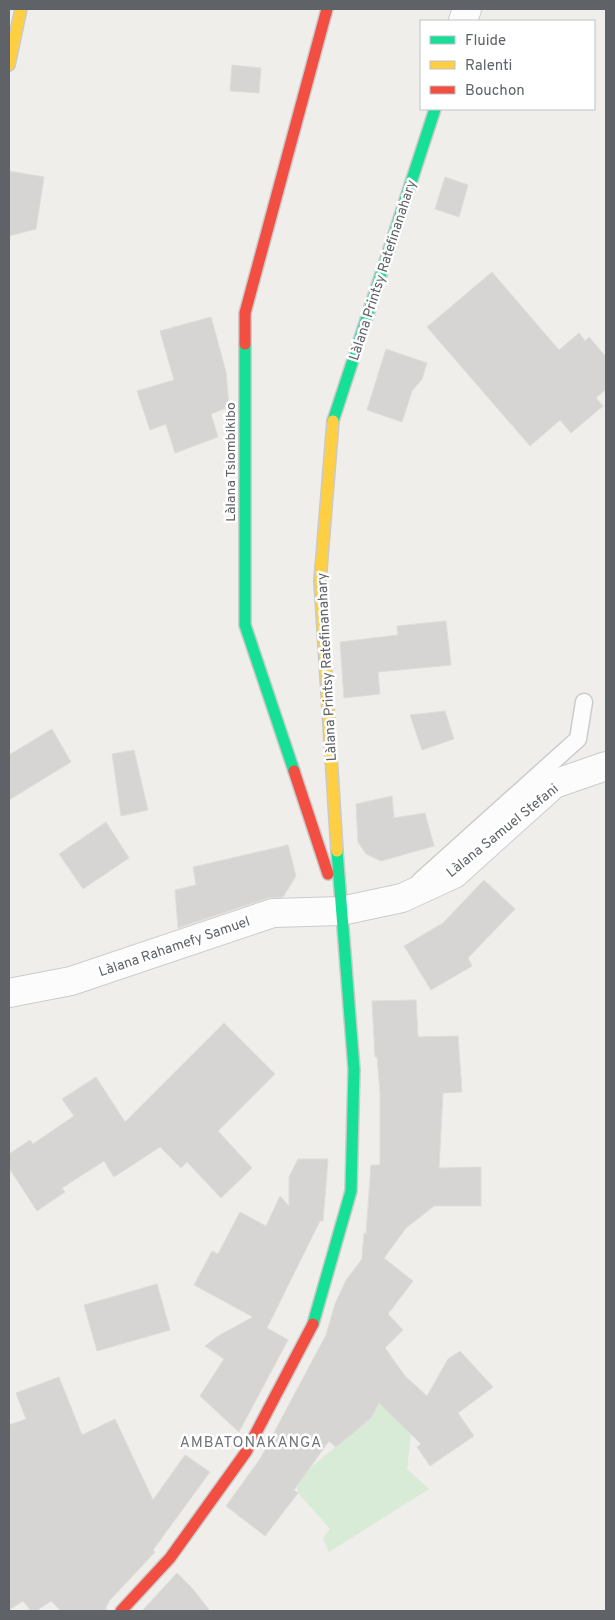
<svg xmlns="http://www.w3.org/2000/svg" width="615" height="1620" viewBox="0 0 615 1620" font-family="Overpass,sans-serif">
  <rect width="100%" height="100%" fill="#efeeea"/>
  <!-- green -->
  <polygon fill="#d8ebd6" points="379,1403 411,1434 407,1469 429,1489 329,1552 323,1538 330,1529 298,1493 297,1486 310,1468 371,1418"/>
  <!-- building -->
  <g fill="#d6d5d3" stroke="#deddd9">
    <polygon points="232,65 261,68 259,93 230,91"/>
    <polygon points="9,171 44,177 36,229 9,236"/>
    <polygon points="445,177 468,185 459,217 435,209"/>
    <polygon points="492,272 559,350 579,333 585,341 589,337 606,357 606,389 596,398 603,406 571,433 560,420 530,446 427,327"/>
    <polygon points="211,317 226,372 229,407 211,414 218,437 175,453 166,424 150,430 137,391 174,380 160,331"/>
    <polygon points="386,349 427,363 422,379 412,391 402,422 367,410"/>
    <polygon points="446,621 451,665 378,672 380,694 344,698 340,642 398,635 397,626"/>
    <polygon points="445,711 454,739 422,750 410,715"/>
    <polygon points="52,729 71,762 9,800 9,755"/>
    <polygon points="134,750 148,810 121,816 112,754"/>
    <polygon points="392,796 394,818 425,813 434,846 381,861 366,854 358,842 356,804"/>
    <polygon points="106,822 129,858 83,889 59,854"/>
    <polygon points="288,845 296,876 283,897 268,898 178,928 175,890 196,885 193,867"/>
    <polygon points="484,880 515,909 468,958 472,966 431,990 404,946 443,923"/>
    <polygon points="416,1000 418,1037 458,1036 462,1092 443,1093 439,1168 481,1167 481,1206 434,1206 406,1228 384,1258 413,1281 388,1314 403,1330 385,1348 405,1376 427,1396 448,1359 460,1351 493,1387 458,1413 474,1436 430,1466 417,1447 421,1444 379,1403 371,1418 336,1447 329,1441 294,1490 298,1493 265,1536 226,1506 260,1459 326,1335 335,1304 346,1280 362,1259 364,1233 366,1234 371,1165 380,1165 380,1092 377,1057 375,1057 372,1001"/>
    <polygon points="224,1023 275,1074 218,1131 252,1168 221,1198 187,1162 181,1168 160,1147 114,1177 104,1161 62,1188 65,1192 37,1211 9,1168 9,1154 30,1140 33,1144 74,1116 62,1099 96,1077 125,1122"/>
    <polygon points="298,1159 328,1159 323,1221 320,1221 267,1328 288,1340 239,1432 200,1396 224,1359 205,1346 218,1336 253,1317 194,1285 212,1251 218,1254 240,1212 266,1226 280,1196 289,1206 289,1177"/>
    <polygon points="157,1284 170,1330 97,1351 84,1305"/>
    <polygon points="59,1377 82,1435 115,1419 153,1500 185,1455 210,1472 153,1550 155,1552 110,1600 106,1607 106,1611 61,1611 51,1601 36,1611 31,1611 23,1601 9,1610 9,1425 26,1419 16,1393"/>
    <polygon points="177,1573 192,1588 210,1611 142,1611"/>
  </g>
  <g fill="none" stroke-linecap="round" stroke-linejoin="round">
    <!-- lane casing -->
    <g stroke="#cbcccc" stroke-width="19">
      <polyline id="lane" points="420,881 578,739 584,702"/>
    </g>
    <!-- street casing -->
    <g stroke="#cbcccc" stroke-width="30">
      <g id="street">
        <polyline points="463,21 467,9"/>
        <polyline points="9,993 71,981 273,913 341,911 402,898 454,874 554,784 606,766"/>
      </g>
    </g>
    <!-- fast casing -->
    <g stroke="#cacacb" stroke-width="14">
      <g id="fast">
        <polyline points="245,344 245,625 294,771"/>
        <polyline points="333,421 435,109"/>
        <polyline points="313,1324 351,1191 354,1069 337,851"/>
      </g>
    </g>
    <!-- slow casing -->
    <g stroke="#cacacb" stroke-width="14">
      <g id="slow">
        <polyline points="9,65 21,9"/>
        <polyline points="333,421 320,581 337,851"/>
      </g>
    </g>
    <!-- jam casing -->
    <g stroke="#cacacb" stroke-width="14">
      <g id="jam">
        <polyline points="245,344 245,313 327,9"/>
        <polyline points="294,771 328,874"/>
        <polyline points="121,1611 170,1558 246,1452 313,1324"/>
      </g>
    </g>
    <!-- lane -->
    <use href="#lane" stroke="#fdfcfc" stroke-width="16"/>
    <!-- street -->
    <use href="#street" stroke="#fdfcfc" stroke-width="28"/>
    <!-- fast -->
    <use href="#fast" stroke="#16e098" stroke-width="11"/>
    <!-- slow -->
    <use href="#slow" stroke="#ffcf43" stroke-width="11"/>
    <!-- jam -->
    <use href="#jam" stroke="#f24e42" stroke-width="11"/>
  </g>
  <g text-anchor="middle" stroke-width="5" stroke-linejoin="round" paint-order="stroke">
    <!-- street labels -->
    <g font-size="14" fill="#5f6368" stroke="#fff">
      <text transform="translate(382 270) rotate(-72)" y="5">Làlana Printsy Ratefinanahary</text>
      <text transform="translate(230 462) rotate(-90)" y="5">Làlana Tsiombikibo</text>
      <text transform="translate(326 667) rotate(-93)" y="5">Làlana Printsy Ratefinanahary</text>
      <text transform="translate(502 830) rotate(-39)" y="5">Làlana Samuel Stefani</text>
      <text transform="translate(174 946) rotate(-19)" y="5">Làlana Rahamefy Samuel</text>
    </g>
    <!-- neighbourhood labels -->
    <g font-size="15" letter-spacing="1" fill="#70757a" stroke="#fff">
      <text x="251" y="1447">AMBATONAKANGA</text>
    </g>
  </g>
  <!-- border -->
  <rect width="615" height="1620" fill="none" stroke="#5f6368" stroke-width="20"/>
  <!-- legend -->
  <rect x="420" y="20" width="175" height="90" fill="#ffffff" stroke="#bfc1c3"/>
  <rect x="430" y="36" width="25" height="8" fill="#16e098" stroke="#bfc1c3"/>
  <text x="465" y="45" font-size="15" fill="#5f6368">Fluide</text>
  <rect x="430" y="61" width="25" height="8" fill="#ffcf43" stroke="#bfc1c3"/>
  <text x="465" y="70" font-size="15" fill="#5f6368">Ralenti</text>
  <rect x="430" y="86" width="25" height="8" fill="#f24e42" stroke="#bfc1c3"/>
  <text x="465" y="95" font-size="15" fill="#5f6368">Bouchon</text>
</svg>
